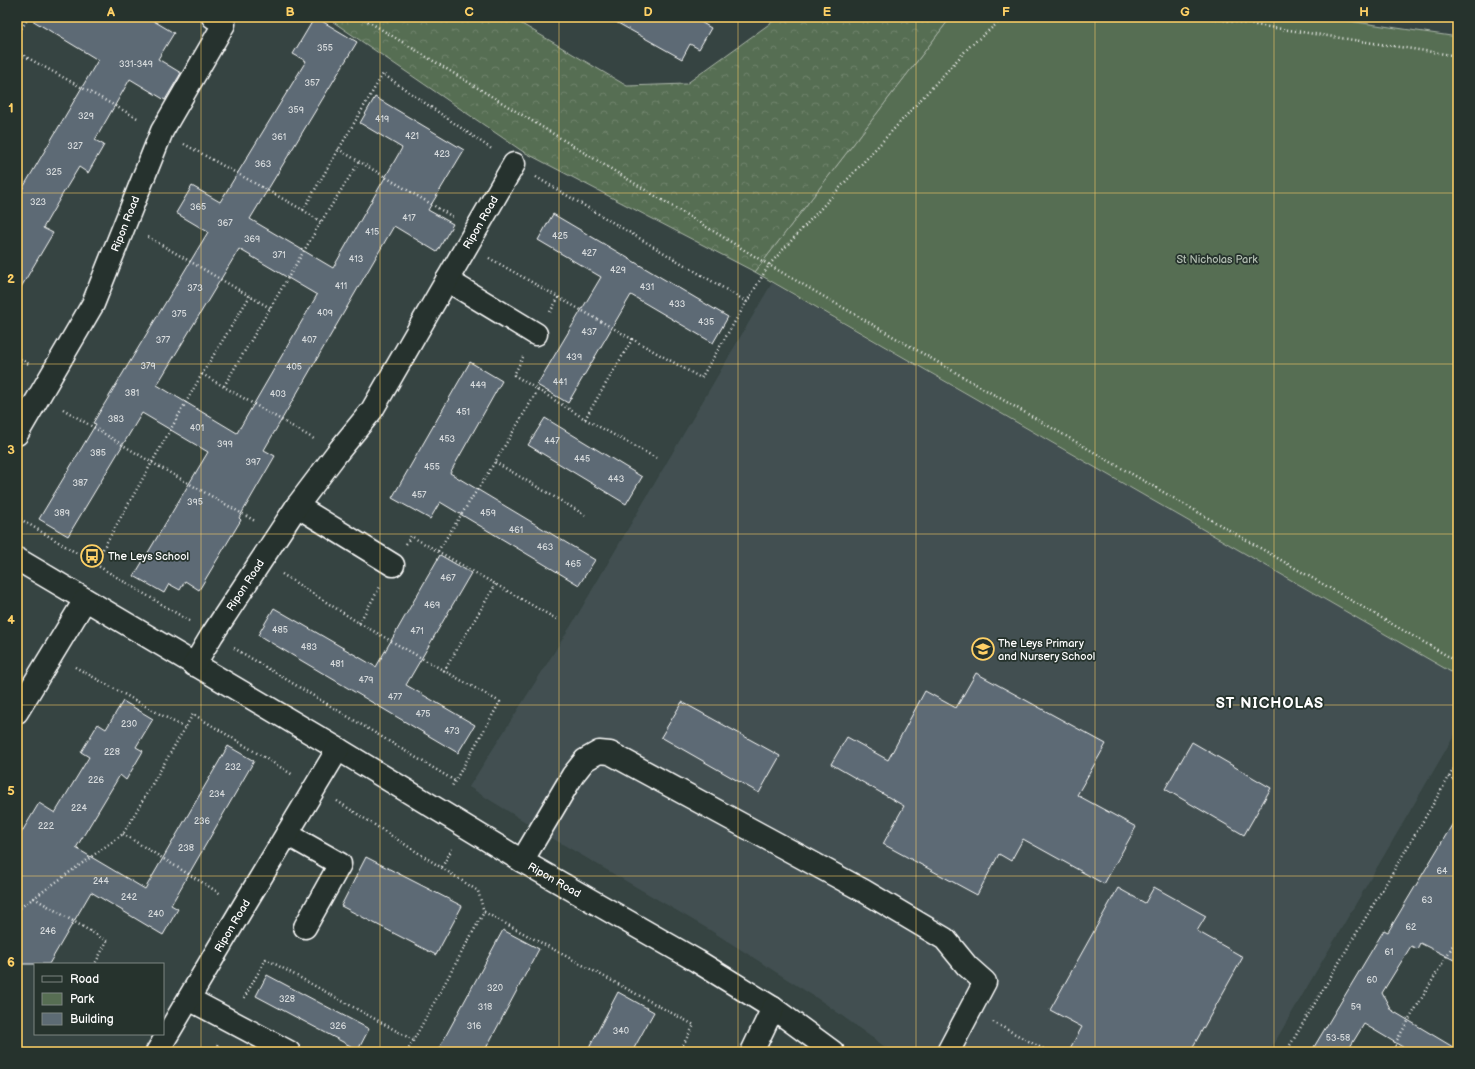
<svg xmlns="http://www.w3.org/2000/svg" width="1475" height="1069" viewBox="0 0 1475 1069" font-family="'Balsamiq Sans',sans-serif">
  <defs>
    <pattern id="forest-crowns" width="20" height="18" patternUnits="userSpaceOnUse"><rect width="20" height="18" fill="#576e53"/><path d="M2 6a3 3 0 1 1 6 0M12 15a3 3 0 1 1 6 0" fill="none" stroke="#70846d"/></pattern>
  </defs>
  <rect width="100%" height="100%" fill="#364442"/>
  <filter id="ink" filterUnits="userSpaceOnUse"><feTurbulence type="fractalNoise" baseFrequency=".025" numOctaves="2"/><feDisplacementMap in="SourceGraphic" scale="8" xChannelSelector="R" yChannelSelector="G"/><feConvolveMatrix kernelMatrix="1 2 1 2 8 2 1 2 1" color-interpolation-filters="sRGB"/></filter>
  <g filter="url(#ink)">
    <!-- built -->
    <polygon fill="#425051" points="772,283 1458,676 1458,729 1269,1052 892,1052 823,1002 710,930 540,831 469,787 574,621"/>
    <!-- green -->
    <polygon fill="#576e53" stroke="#abb6a9" points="951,17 1322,17 1458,37 1458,676 755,272"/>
    <!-- forest -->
    <polygon fill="url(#forest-crowns)" stroke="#abb6a9" points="326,17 510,17 627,86 686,84 779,17 951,17 755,272 522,151"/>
    <!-- building -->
    <g fill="#5d6b74" stroke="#fff" fill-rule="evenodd">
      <polygon points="27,17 147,17 174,33 158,59 181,73 165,100 130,79 95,140 104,145 88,173 79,167 62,195 43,228 53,233 17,294 17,198 98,60"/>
      <path d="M 315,17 L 357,42 L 250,219 L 333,268 L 402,148 L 360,123 L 375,97 L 464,150 L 428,210 L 453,224 L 437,252 L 394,226 L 264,450 L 275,456 L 239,518 L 241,520 L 199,590 L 185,581 L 180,590 L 169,584 L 164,593 L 134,576 L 208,452 L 142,413 L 68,536 L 39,519 L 96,424 L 93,423 L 208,232 L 176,213 L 192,186 L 220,202 L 306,61 L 293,54 ZM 239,249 L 317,295 L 237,433 L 157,385 Z"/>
      <polygon points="607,17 692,17 711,28 699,49 690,44 682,59"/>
      <polygon points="553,214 728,317 713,343 631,295 568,403 537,385 601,277 538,240"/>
      <polygon points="470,362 502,381 450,473 595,560 579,585 440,502 430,519 392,498"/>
      <polygon points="545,418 642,477 626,504 528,445"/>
      <polygon points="440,555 471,573 406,685 475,725 458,753 258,635 274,608 376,667"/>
      <polygon points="976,673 1106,744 1077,795 1136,827 1104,884 1023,839 1011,861 999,854 977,895 883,844 904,806 831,764 847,737 888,760 925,691 956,708"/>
      <polygon points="123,701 153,719 136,747 143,751 126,780 120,775 76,848 145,889 228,746 254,761 171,905 178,909 163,935 91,892 49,964 17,964 17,840 39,803 55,813 89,757 81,752 98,724 106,729"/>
      <polygon points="682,702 780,756 759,793 661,737"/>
      <polygon points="1192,742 1271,788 1244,835 1165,789"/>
      <polygon points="1458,815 1458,962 1420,943 1417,949 1411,946 1382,993 1391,1010 1458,1050 1458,1052 1411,1052 1364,1024 1347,1052 1311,1052 1384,930 1388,932"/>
      <polygon points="366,857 462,906 436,955 341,906"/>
      <polygon points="1154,887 1206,916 1197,931 1243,957 1190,1052 1068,1052 1082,1027 1050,1010 1118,888 1145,903"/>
      <polygon points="503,930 539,949 484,1052 437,1052"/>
      <polygon points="267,975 369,1029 358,1050 256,996"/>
      <polygon points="618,992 654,1012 644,1030 632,1052 587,1052"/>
    </g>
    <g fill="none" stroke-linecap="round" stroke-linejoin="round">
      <!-- minor casing -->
      <g stroke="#fff" stroke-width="25">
        <g id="minor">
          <polyline points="447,280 536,334"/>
          <path id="s1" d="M 17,434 L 93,304 L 162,131 L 224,24 L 213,17"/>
          <polyline points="297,506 393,565"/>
          <path id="s2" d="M 17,559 L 338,749 L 522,861 L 697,961 L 773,1008 L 833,1052"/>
          <path id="s3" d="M 194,665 L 212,635 L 297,506 L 337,453 L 372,410 L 514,164"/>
          <polyline points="17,712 85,600"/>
          <polyline points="287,834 340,864 305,927"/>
          <polyline points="522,861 573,775 585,760 599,752 610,753 864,891 945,939 967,966 985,982 948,1052"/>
          <polyline points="189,999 289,1052"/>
          <path id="s4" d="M 157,1052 L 243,907 L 338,749"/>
          <polyline points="752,1052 773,1008"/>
        </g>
      </g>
      <!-- path -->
      <g stroke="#fff" stroke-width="2.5" stroke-dasharray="1 3" stroke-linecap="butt">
        <polyline points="361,17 769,265 1458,662"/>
        <polyline points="1204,17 1458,56"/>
        <polyline points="17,35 29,17"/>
        <polyline points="17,52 139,119"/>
        <polyline points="184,144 303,210 321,222"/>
        <polyline points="338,149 453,217"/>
        <polyline points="536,177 747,302"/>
        <polyline points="303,210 383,74 493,150"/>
        <polyline points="148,237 270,308"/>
        <polyline points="489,258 701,378 769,265 970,46 1005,17"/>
        <polyline points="550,312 559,297"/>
        <polyline points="17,357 29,364"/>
        <polyline points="523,357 514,375 585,419 656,458"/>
        <polyline points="202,374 314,439"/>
        <polyline points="224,386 321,222 359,162"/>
        <polyline points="63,409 151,462 255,521"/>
        <polyline points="585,419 633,338"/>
        <polyline points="495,462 585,515"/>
        <polyline points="17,517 191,622"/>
        <polyline points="406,544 411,536 558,620"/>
        <polyline points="438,551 495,462 538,390"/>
        <polyline points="95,563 202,374 250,296"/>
        <polyline points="282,574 359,623 500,702 451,788"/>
        <polyline points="359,623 380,587"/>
        <polyline points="234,648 455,781"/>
        <polyline points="75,667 185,728 193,714 293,775"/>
        <polyline points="444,671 496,584"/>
        <polyline points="1449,777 1458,782"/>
        <polyline points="337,801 478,891 484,912"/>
        <polyline points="123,834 221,894"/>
        <polyline points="442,867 452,849"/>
        <polyline points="34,898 107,941 95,964"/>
        <polyline points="17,910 123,834 185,728"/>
        <polyline points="244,998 266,959 413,1040"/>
        <polyline points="993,1022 1049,1052"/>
        <polyline points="213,1052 218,1044"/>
        <polyline points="407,1052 484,912 694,1025 679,1052"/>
        <polyline points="1286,1052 1458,762"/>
        <polyline points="1406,1052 1394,1045 1458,937"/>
      </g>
      <!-- minor -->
      <use href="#minor" stroke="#26332d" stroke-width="22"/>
    </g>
  </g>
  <!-- grid -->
  <path fill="none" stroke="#ffd166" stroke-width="1" stroke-opacity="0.55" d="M 201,17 L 201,1052M 380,17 L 380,1052M 559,17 L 559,1052M 738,17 L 738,1052M 916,17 L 916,1052M 1095,17 L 1095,1052M 1274,17 L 1274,1052M 17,193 L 1458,193M 17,364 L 1458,364M 17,534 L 1458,534M 17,705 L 1458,705M 17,876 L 1458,876"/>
  <!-- icons -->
  <defs>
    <g id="bus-ring" transform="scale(1.15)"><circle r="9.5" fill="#26332d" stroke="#ffd166" stroke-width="1.5"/><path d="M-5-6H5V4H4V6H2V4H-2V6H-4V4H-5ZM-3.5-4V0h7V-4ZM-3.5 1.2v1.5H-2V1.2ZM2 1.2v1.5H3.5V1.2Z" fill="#ffd166"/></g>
    <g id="school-ring" transform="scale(1.15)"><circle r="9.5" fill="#26332d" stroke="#ffd166" stroke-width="1.5"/><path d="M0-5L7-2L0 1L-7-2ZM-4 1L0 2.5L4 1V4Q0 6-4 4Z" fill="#ffd166"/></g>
  </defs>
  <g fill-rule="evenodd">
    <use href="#bus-ring" x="92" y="556"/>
    <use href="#school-ring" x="983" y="649"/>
  </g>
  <g text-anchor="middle" stroke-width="3.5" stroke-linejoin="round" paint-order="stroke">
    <!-- number labels -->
    <g font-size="9" fill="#d6dadc">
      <text x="325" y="51">355</text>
      <text x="136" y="67">331-349</text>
      <text x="312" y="86">357</text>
      <text x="296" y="113">359</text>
      <text x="86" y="119">329</text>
      <text x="382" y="122">419</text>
      <text x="412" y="139">421</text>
      <text x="279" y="140">361</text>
      <text x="75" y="149">327</text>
      <text x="442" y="157">423</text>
      <text x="263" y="167">363</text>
      <text x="54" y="175">325</text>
      <text x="38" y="205">323</text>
      <text x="198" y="210">365</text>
      <text x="409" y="221">417</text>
      <text x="225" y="226">367</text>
      <text x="372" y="235">415</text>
      <text x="560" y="239">425</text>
      <text x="252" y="242">369</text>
      <text x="589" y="256">427</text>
      <text x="279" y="258">371</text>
      <text x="356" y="262">413</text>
      <text x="618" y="273">429</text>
      <text x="341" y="289">411</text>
      <text x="647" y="290">431</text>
      <text x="195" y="291">373</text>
      <text x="677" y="307">433</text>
      <text x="325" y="316">409</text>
      <text x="179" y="317">375</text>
      <text x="706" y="325">435</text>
      <text x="589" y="335">437</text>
      <text x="163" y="343">377</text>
      <text x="309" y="343">407</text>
      <text x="574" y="360">439</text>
      <text x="148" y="369">379</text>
      <text x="294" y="370">405</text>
      <text x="560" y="385">441</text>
      <text x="478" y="388">449</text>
      <text x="132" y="396">381</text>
      <text x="278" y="397">403</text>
      <text x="463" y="415">451</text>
      <text x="116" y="422">383</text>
      <text x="197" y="431">401</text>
      <text x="447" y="442">453</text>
      <text x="552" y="444">447</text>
      <text x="225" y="447">399</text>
      <text x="98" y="456">385</text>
      <text x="582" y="462">445</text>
      <text x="253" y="465">397</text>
      <text x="432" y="470">455</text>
      <text x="616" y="482">443</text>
      <text x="80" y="486">387</text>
      <text x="419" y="498">457</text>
      <text x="195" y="505">395</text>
      <text x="62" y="516">389</text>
      <text x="488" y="516">459</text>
      <text x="516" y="533">461</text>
      <text x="545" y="550">463</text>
      <text x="573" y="567">465</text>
      <text x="448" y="581">467</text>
      <text x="432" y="608">469</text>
      <text x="280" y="633">485</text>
      <text x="417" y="634">471</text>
      <text x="309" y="650">483</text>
      <text x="337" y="667">481</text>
      <text x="366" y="683">479</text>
      <text x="395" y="700">477</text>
      <text x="423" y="717">475</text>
      <text x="129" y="727">230</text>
      <text x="452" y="734">473</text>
      <text x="112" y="755">228</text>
      <text x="233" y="770">232</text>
      <text x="96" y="783">226</text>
      <text x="217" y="797">234</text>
      <text x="79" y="811">224</text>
      <text x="202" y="824">236</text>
      <text x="46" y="829">222</text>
      <text x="186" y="851">238</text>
      <text x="1442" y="874">64</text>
      <text x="101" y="884">244</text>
      <text x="129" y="900">242</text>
      <text x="1427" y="903">63</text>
      <text x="156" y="917">240</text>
      <text x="1411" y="930">62</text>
      <text x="48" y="934">246</text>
      <text x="1389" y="955">61</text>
      <text x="1372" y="983">60</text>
      <text x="495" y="991">320</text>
      <text x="287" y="1002">328</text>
      <text x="485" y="1010">318</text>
      <text x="1356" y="1010">59</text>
      <text x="338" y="1029">326</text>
      <text x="474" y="1029">316</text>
      <text x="621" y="1034">340</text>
      <text x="1338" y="1041">53-58</text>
    </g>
    <!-- street labels -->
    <g font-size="11" fill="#fff" stroke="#26332d">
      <text dy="4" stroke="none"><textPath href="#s3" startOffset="528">Ripon Road</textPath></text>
      <text dy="4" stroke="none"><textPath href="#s1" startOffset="237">Ripon Road</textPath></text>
      <text dy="4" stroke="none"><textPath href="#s3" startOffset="95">Ripon Road</textPath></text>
      <text dy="4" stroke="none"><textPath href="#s2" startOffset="626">Ripon Road</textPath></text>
      <text dy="4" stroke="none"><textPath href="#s4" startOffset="147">Ripon Road</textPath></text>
    </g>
    <!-- park labels -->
    <g font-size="11" fill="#b3beb2" stroke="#26332d">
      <text x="1217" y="263">St Nicholas Park</text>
    </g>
    <!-- poi labels -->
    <g font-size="11" fill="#fff" stroke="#26332d" text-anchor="start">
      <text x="108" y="560">The Leys School</text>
      <text x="998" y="647">The Leys Primary<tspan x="998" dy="13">and Nursery School</tspan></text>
    </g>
    <!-- district labels -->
    <g font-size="15" font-weight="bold" letter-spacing="1" fill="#fff" stroke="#26332d">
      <text x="1270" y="708">ST NICHOLAS</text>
    </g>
  </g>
  <!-- margin -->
  <rect width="1475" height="1069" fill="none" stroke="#26332d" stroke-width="44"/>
  <!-- legend -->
  <rect x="34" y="963" width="130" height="72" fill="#26332d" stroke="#7d8581"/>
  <rect x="42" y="976" width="20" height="6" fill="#26332d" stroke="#7d8581"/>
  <text x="70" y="983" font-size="12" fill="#ffffff">Road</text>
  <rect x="42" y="993" width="20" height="12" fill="#576e53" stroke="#7d8581"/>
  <text x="70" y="1003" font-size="12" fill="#ffffff">Park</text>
  <rect x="42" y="1013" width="20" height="12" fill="#5d6b74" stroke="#7d8581"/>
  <text x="70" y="1023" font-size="12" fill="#ffffff">Building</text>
  <rect x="22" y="22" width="1431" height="1025" fill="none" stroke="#ffd166" stroke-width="1.5"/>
  <g font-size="13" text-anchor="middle" font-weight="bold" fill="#ffd166">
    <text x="111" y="16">A</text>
    <text x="290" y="16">B</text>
    <text x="469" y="16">C</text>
    <text x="648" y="16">D</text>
    <text x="827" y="16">E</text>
    <text x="1006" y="16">F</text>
    <text x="1185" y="16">G</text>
    <text x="1364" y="16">H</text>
    <text x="11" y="112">1</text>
    <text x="11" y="283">2</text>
    <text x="11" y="454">3</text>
    <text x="11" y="624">4</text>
    <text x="11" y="795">5</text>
    <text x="11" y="966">6</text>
  </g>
</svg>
